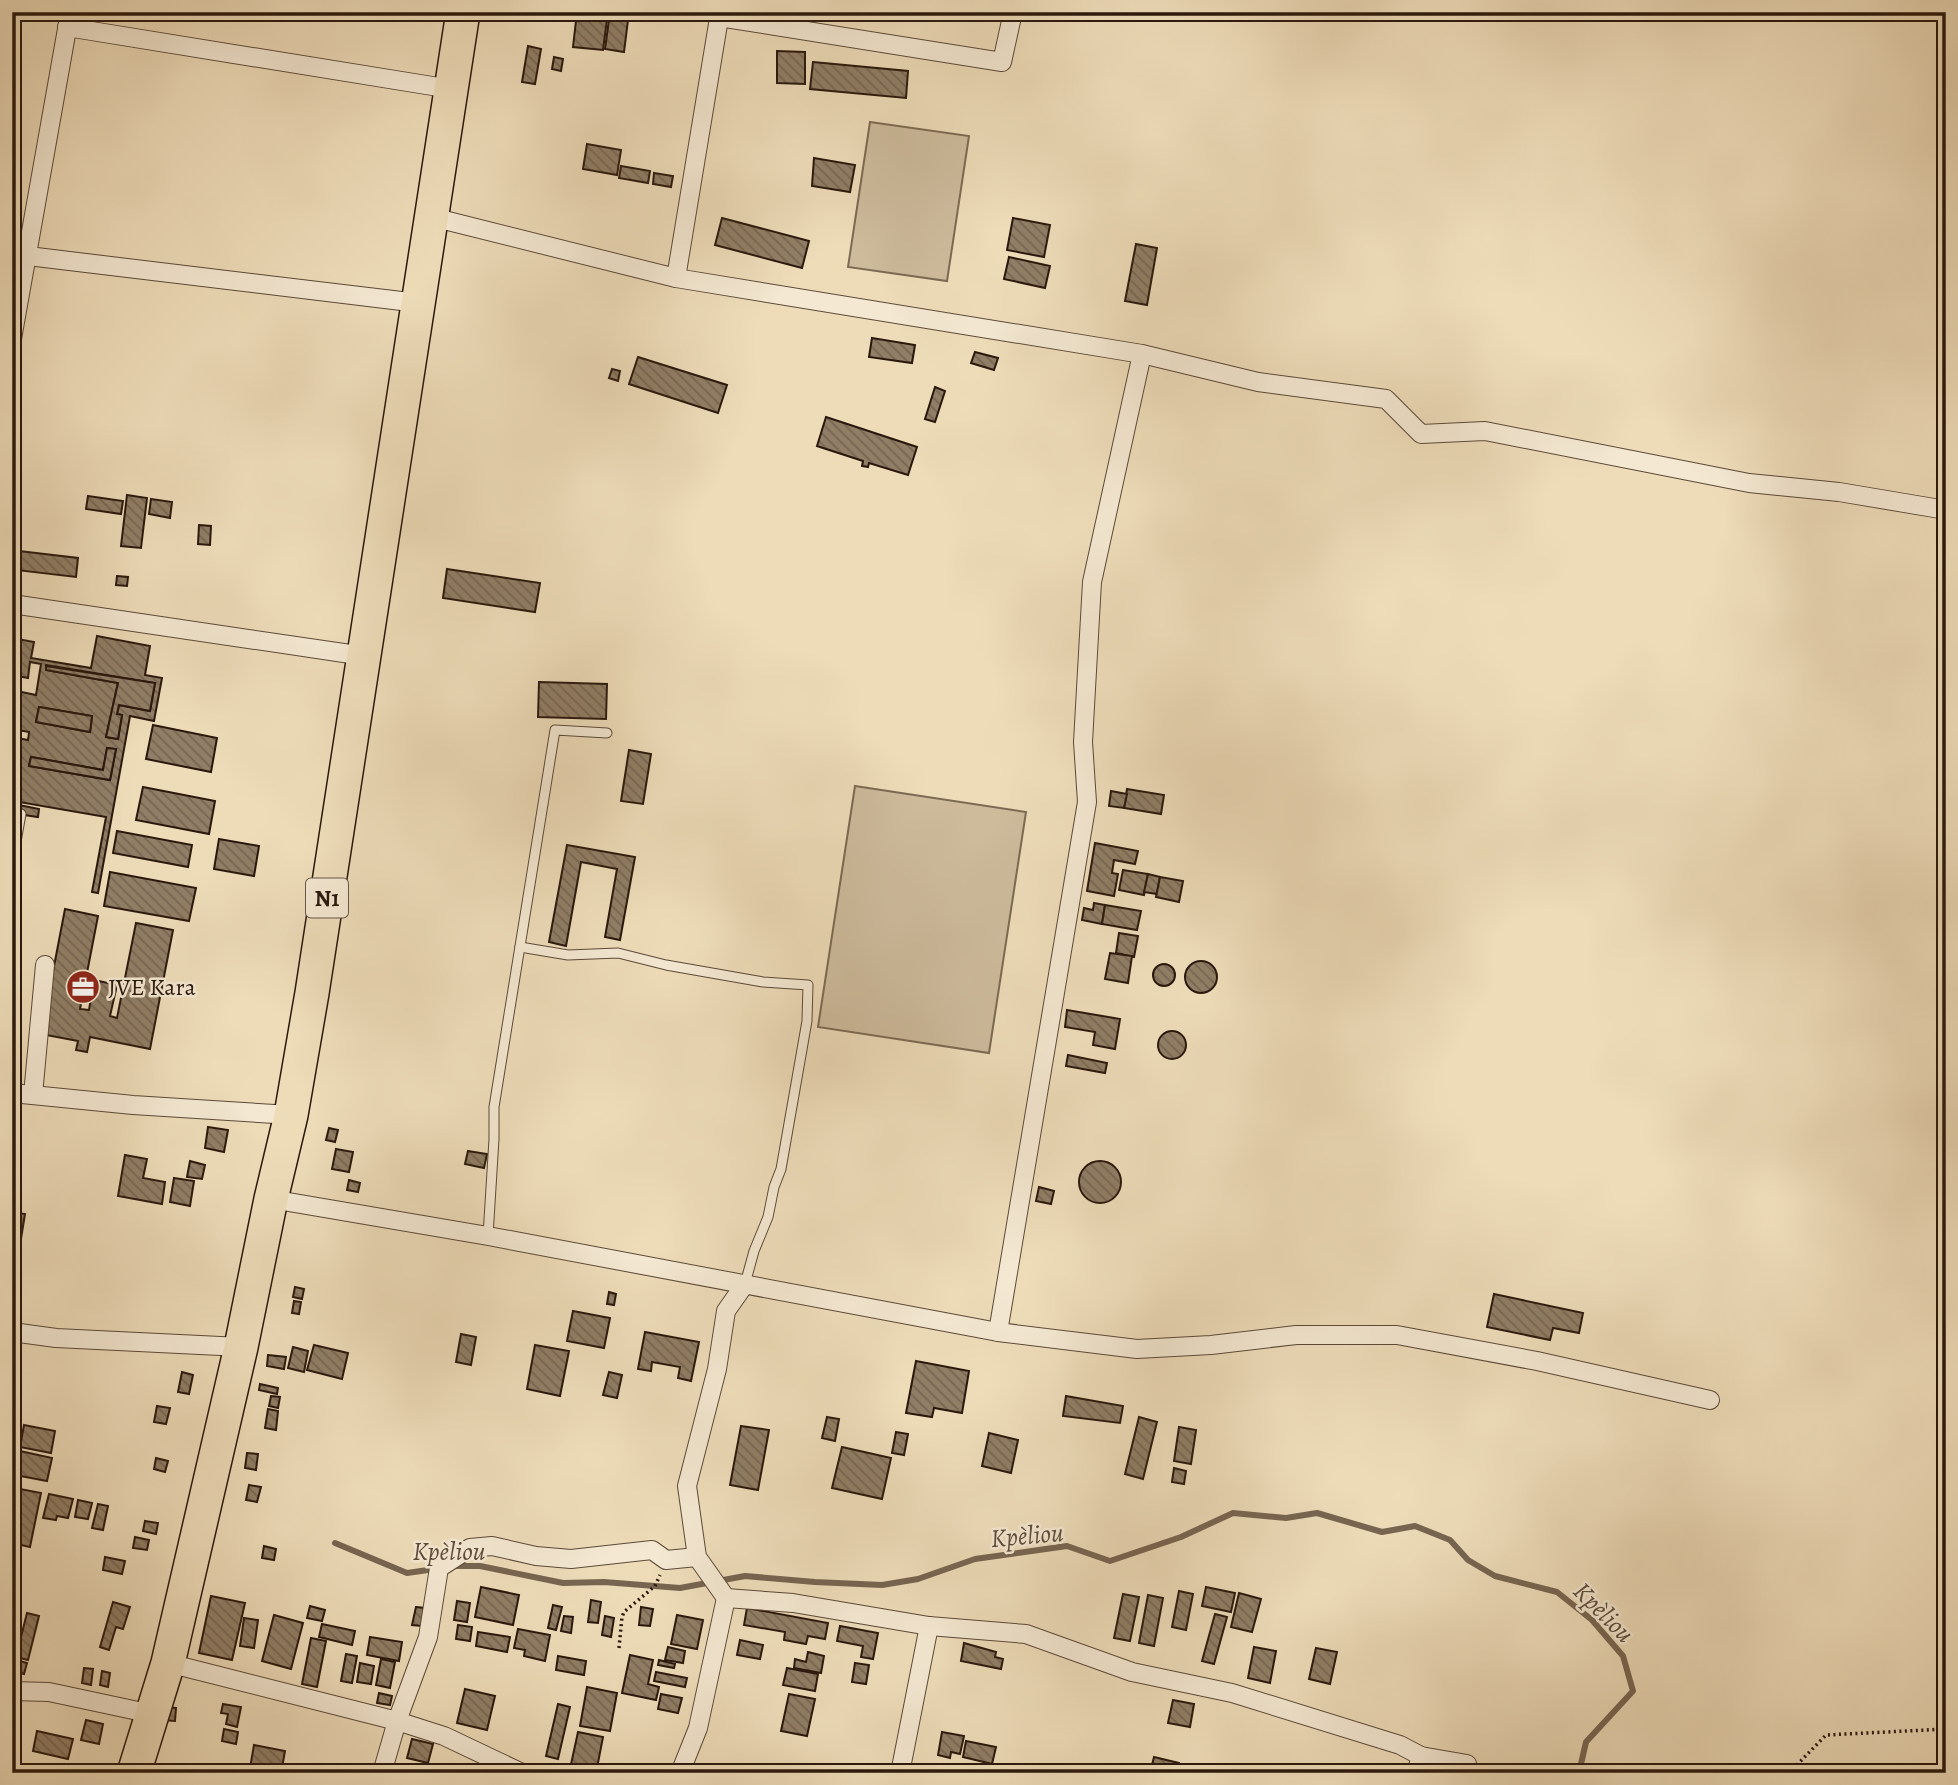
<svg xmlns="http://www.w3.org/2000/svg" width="1958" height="1785" viewBox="0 0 1958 1785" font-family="Alegreya,serif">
  <defs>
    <pattern id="building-back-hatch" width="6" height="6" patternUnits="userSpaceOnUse" patternTransform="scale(1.75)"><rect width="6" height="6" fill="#907e66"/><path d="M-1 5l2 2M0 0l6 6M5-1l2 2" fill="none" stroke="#766652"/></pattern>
  </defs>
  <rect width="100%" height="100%" fill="#eedcb9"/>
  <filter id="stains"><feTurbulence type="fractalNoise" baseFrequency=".00286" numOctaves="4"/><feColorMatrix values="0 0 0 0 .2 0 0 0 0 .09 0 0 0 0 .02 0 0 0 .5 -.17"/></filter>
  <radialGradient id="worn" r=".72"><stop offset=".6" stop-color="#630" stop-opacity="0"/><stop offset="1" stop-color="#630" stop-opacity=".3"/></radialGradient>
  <!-- pitch -->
  <g fill="#cdbb9c" stroke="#7c6a54" stroke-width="2">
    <polygon points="870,122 969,136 947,281 848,267"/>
    <polygon points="855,786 1026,812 989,1053 818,1027"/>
  </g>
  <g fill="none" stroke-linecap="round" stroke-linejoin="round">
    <!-- stream -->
    <g stroke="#776551" stroke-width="6">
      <polyline points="335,1543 407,1573 435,1569"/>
      <polyline points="453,1566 480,1566 563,1583 604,1582 680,1588 745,1576 815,1582 882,1585 918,1579 975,1559 1067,1546 1110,1561 1181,1537 1233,1513 1286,1518 1317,1513 1382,1532 1415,1526 1450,1540 1468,1560 1495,1576 1557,1592 1592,1620 1623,1656 1633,1691 1586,1742 1581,1764 1577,1773"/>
    </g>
  </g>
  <!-- building -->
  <g fill="url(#building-back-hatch)" stroke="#2a180d" stroke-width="2" fill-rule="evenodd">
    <polygon points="577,12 608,12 603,50 573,47"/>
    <polygon points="610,12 629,12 624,52 605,49"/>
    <polygon points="528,46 541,49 535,84 522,82"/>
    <polygon points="777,51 805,52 805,84 777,83"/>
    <polygon points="554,57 563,59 561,71 552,69"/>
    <polygon points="813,62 908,71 906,98 810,89"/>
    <polygon points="587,144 621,150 617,175 583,169"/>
    <polygon points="814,158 855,165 850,192 812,186"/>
    <polygon points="621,166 650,171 648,183 619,178"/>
    <polygon points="654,173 673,176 671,187 653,184"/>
    <polygon points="722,218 809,241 802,268 715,245"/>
    <polygon points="1013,218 1050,225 1044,257 1007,250"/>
    <polygon points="1136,244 1157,248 1147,305 1125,301"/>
    <polygon points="1009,257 1050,266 1045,288 1004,279"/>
    <polygon points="872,338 915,345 912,363 869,357"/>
    <polygon points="975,352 998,358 994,370 971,363"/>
    <polygon points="638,357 727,385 718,413 629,384"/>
    <polygon points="612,369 620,371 618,381 609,378"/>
    <polygon points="935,387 945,391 935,422 925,419"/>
    <polygon points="826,417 917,447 908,475 869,463 868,467 862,466 863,461 817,446"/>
    <polygon points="127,495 147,498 141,548 121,546"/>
    <polygon points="88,496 123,501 121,514 86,509"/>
    <polygon points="151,499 172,502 170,518 149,514"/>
    <polygon points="199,525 211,526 210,545 198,544"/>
    <polygon points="19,551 78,558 76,577 16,570"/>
    <polygon points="447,569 540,583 535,612 443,598"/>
    <polygon points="117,576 128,577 127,586 116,585"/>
    <path d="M 97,636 L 150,646 L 145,675 L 162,678 L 154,721 L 130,716 L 98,893 L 92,892 L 106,817 L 19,802 L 21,776 L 12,774 L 12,737 L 28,740 L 29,732 L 12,729 L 12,690 L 36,695 L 41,664 L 30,662 L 28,678 L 12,675 L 12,638 L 34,642 L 31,658 L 91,668 ZM 46,665 L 155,683 L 150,711 L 119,705 L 117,714 L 122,715 L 118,739 L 106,737 L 118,683 L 46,670 ZM 39,707 L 92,716 L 90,732 L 36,722 ZM 107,748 L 116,749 L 110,780 L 29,766 L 31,757 L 103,770 Z"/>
    <polygon points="46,666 155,683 150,711 119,705 117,714 122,715 118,739 106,737 118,683 46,670"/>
    <polygon points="539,682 607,684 606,719 538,717"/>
    <polygon points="39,707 92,716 90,732 36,722"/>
    <polygon points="153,725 217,738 211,772 146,759"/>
    <polygon points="107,748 116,749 110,780 29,766 31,757 103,770"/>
    <polygon points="629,750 651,754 643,804 621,801"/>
    <polygon points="143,787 215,801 209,834 136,820"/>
    <polygon points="1127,789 1164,795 1161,814 1124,808"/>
    <polygon points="1111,791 1127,794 1124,808 1109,806"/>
    <polygon points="19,805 39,809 38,817 17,814"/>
    <polygon points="117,831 192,845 188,867 113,853"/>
    <polygon points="219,839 259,846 254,876 214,869"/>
    <polygon points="1095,843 1138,851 1135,864 1114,860 1112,873 1118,874 1114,896 1087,891"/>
    <polygon points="567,845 635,857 620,940 605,937 617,869 581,862 566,946 549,942"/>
    <polygon points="1123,870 1148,874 1144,895 1119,890"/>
    <polygon points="110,872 196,888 189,921 104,906"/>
    <polygon points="1148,874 1160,877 1157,894 1144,892"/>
    <polygon points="1160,877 1183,881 1179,902 1156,897"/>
    <polygon points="1094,903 1105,905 1102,924 1082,920 1084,908 1093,910"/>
    <polygon points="1105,905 1141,911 1137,930 1102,924"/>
    <polygon points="65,909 98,916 80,1009 89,1010 94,980 117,985 110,1016 117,1018 136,923 173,930 150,1049 90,1037 87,1052 76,1050 78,1041 41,1034"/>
    <polygon points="1119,933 1138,936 1134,957 1116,953"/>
    <polygon points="1110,953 1132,956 1128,983 1105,979"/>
    <circle cx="1201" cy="977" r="16"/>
    <circle cx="1164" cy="975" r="11"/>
    <polygon points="1067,1010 1120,1019 1115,1049 1093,1045 1095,1032 1065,1027"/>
    <circle cx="1172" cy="1045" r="14"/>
    <polygon points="12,1041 20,1042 17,1066 12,1065"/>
    <polygon points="1068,1055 1107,1063 1105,1073 1066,1066"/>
    <polygon points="208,1127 228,1130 224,1152 205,1148"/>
    <polygon points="329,1128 338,1130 335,1142 326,1140"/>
    <polygon points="336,1149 353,1152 349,1172 332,1169"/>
    <polygon points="468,1151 487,1154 484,1168 465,1164"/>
    <polygon points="125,1155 147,1159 143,1178 165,1182 162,1204 118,1196"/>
    <polygon points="190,1161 205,1165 202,1179 187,1177"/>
    <circle cx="1100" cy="1182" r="21"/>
    <polygon points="174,1178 194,1181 190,1206 170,1202"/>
    <polygon points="349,1180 360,1183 358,1192 347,1190"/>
    <polygon points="1039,1187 1054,1191 1051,1204 1036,1201"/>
    <polygon points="12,1212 25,1214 19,1251 12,1250"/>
    <polygon points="295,1287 304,1289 302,1299 293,1297"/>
    <polygon points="609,1292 616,1294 614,1305 607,1304"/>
    <polygon points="1494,1294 1583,1313 1579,1333 1553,1328 1550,1340 1487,1327"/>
    <polygon points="294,1301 301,1302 299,1314 292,1313"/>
    <polygon points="573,1311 610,1318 604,1348 567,1341"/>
    <polygon points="645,1332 699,1342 691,1381 678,1378 680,1367 652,1362 651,1371 638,1369"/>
    <polygon points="461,1334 476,1337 471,1365 456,1362"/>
    <polygon points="314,1345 348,1353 342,1379 307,1370"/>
    <polygon points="535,1345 569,1351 560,1396 527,1389"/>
    <polygon points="293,1347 308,1351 304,1372 288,1368"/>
    <polygon points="268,1355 286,1357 284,1369 267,1366"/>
    <polygon points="916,1361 969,1371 962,1413 934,1408 932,1417 906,1413"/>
    <polygon points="182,1372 193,1375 189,1394 178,1392"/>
    <polygon points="609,1372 622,1375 617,1398 603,1395"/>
    <polygon points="260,1384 278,1388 277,1394 259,1390"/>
    <polygon points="271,1396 280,1397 278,1408 269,1406"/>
    <polygon points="1066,1396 1123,1406 1120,1423 1063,1416"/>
    <polygon points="157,1406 170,1408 166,1424 154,1422"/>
    <polygon points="268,1409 278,1411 276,1430 265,1428"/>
    <polygon points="827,1417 839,1419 835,1441 822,1438"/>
    <polygon points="1139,1417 1157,1422 1143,1479 1125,1474"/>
    <polygon points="24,1425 55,1431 51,1453 20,1447"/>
    <polygon points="741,1426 769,1430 758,1490 730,1485"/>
    <polygon points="1179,1427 1196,1430 1191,1464 1174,1461"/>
    <polygon points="896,1432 908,1434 904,1455 892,1453"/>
    <polygon points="989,1433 1018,1440 1011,1473 982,1466"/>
    <polygon points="842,1447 891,1458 882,1499 832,1488"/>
    <polygon points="20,1451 52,1458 47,1481 15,1475"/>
    <polygon points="247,1453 258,1454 256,1470 245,1468"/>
    <polygon points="156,1458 168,1461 165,1472 154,1469"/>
    <polygon points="1174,1468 1186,1471 1184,1484 1172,1482"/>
    <polygon points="249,1485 261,1487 257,1502 246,1500"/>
    <polygon points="20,1489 41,1493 30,1547 12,1543 12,1526"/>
    <polygon points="49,1494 73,1499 68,1518 57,1516 56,1520 43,1518"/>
    <polygon points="78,1500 92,1503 88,1519 75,1517"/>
    <polygon points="98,1504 108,1506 103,1530 92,1528"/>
    <polygon points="145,1521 158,1523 156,1534 143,1531"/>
    <polygon points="135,1537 149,1540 147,1550 133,1548"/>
    <polygon points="264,1546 276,1549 274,1560 262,1558"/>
    <polygon points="105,1557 125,1561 122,1574 103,1570"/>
    <polygon points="481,1587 519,1595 513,1625 475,1617"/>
    <polygon points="1206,1587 1235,1593 1231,1612 1202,1606"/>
    <polygon points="1179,1591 1193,1594 1186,1630 1172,1627"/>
    <polygon points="1239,1593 1261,1599 1252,1632 1231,1627"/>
    <polygon points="1123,1594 1139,1597 1130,1641 1114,1638"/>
    <polygon points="1148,1595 1163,1598 1154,1646 1139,1643"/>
    <polygon points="211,1596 245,1603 232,1660 199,1653"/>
    <polygon points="591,1600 601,1602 598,1623 588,1622"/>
    <polygon points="457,1601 470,1603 467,1622 454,1620"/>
    <polygon points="113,1602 130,1607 123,1629 116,1627 109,1650 100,1647"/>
    <polygon points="553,1605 562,1607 556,1630 548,1628"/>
    <polygon points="310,1606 325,1610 322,1621 307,1618"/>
    <polygon points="416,1607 425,1608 422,1626 412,1625"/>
    <polygon points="641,1607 653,1609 650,1626 639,1625"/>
    <polygon points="747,1608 828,1623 825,1639 808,1636 806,1644 784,1640 785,1632 744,1625"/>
    <polygon points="27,1613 39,1616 28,1660 16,1657"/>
    <polygon points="1215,1614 1227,1617 1214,1664 1202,1661"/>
    <polygon points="274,1615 303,1623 291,1669 262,1661"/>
    <polygon points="677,1615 703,1620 697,1649 671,1644"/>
    <polygon points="564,1616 573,1617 571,1633 561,1631"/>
    <polygon points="605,1616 614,1618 611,1637 602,1635"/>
    <polygon points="244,1618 258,1620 254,1648 240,1646"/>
    <polygon points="322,1624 355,1631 352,1645 319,1637"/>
    <polygon points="458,1625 472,1627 470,1641 456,1639"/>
    <polygon points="840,1626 878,1633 873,1659 861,1657 863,1646 837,1641"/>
    <polygon points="518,1629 550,1635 545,1661 524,1656 525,1650 514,1648"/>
    <polygon points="478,1632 510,1637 507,1652 476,1646"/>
    <polygon points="370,1637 402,1642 399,1661 367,1655"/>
    <polygon points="311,1638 326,1641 317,1687 302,1684"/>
    <polygon points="740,1640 763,1645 760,1659 737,1655"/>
    <polygon points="964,1643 996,1652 995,1657 1003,1659 1001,1669 961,1661"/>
    <polygon points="668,1647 685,1651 683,1663 665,1660"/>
    <polygon points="1254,1647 1276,1651 1270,1683 1248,1678"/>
    <polygon points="1316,1648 1337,1652 1330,1684 1309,1679"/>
    <polygon points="808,1652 824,1656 821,1673 794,1668 795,1659 806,1662"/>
    <polygon points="346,1654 357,1656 352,1683 341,1681"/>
    <polygon points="630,1655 653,1660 648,1684 659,1687 656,1700 622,1693"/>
    <polygon points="558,1656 586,1661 584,1675 556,1670"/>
    <polygon points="12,1659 27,1663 24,1674 12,1671"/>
    <polygon points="381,1659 395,1662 390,1688 376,1685"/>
    <polygon points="659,1660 675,1664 674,1668 658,1665"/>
    <polygon points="360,1663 374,1666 371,1684 357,1682"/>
    <polygon points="855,1663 869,1665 866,1684 852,1682"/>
    <polygon points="84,1668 93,1669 91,1685 82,1683"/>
    <polygon points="787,1668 818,1674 815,1691 783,1685"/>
    <polygon points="102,1671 110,1673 108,1687 100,1685"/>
    <polygon points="656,1672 687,1678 685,1687 654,1681"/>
    <polygon points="587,1687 617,1693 610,1731 580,1726"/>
    <polygon points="465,1689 495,1696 487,1730 457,1723"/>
    <polygon points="379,1693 392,1696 390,1705 377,1703"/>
    <polygon points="661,1694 682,1698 678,1713 658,1709"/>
    <polygon points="789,1694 815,1699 807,1736 781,1731"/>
    <polygon points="1173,1700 1194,1704 1190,1727 1168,1723"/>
    <polygon points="223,1704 241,1707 237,1727 226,1724 228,1714 221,1713"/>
    <polygon points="558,1704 570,1707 558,1759 546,1756"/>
    <polygon points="164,1707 176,1708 175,1721 162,1720"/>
    <polygon points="86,1720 103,1724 99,1744 81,1740"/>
    <polygon points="224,1729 238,1732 236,1744 222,1741"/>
    <polygon points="37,1731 73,1739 68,1759 33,1751"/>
    <polygon points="578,1732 603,1737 596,1773 570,1769"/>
    <polygon points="942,1732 964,1736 960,1754 951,1752 950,1758 938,1755"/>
    <polygon points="412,1739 433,1744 428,1763 407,1758"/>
    <polygon points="966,1741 996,1747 992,1764 963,1757"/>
    <polygon points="254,1745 285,1751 282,1768 266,1766 265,1771 250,1768"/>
    <polygon points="1154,1757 1179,1763 1176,1773 1150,1773"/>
    <polygon points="1068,1765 1083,1767 1082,1773 1067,1773"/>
  </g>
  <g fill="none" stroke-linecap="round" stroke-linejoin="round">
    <!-- lane casing -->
    <g stroke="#5b4938" stroke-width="11">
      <g id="lane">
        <polyline points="12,864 21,814"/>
        <polyline points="520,947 568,955 618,953 666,965 763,982 808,985 807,1021 781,1169 774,1187 768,1217 754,1251 745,1284"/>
        <polyline points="488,1236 494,1139 494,1107 555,730 607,733"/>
      </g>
    </g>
    <!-- street casing -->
    <g stroke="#5b4938" stroke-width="20">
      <g id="street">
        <polyline points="719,17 1002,62 1013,12"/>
        <polyline points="67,27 451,89"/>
        <polyline points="432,217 676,278 1142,354 1258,382 1386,399 1421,434 1485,431 1749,483 1839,492 1946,510"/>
        <polyline points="28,256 418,303"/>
        <polyline points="676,278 720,12"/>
        <polyline points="12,339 70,12"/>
        <polyline points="12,604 364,656"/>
        <polyline points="12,1093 133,1105 291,1115"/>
        <polyline points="33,1095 45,965"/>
        <polyline points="271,1199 488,1236 998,1332 1137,1349 1211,1345 1296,1335 1397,1335 1537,1361 1710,1400"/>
        <polyline points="12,1332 56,1338 241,1347"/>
        <polyline points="998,1332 1087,802 1083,742 1092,582 1142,354"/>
        <polyline points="726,1598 793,1603 929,1626 1026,1634 1132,1672 1232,1693 1400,1745 1421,1756 1467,1764"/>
        <polyline points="168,1663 397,1721 444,1736 522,1773"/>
        <polyline points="12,1691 49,1692 152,1714"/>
        <polyline points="382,1773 397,1721 428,1637 439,1568 470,1548 492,1546 536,1556 571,1559 652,1550 666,1560 697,1557"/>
        <polyline points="680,1773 698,1728 726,1598 697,1557 687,1486 717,1369 726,1311 745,1284"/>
        <polyline points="900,1773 929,1626"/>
        <polyline points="1416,1773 1421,1756"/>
      </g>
    </g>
    <!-- highway casing -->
    <g stroke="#2a180d" stroke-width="36">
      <polyline id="highway" points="134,1773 168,1663 241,1347 271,1199 291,1115 312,993 463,12"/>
    </g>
    <!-- path -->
    <g stroke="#2a180d" stroke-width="3.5" stroke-dasharray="2 3.5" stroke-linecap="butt">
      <polyline points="619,1648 622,1617 624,1612 655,1586 660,1575"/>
      <polyline points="1789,1773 1826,1735 1946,1729"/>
    </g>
    <!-- lane -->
    <use href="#lane" stroke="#f4e8d2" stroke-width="9"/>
    <!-- street -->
    <use href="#street" stroke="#f4e8d2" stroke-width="18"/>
    <!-- highway -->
    <use href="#highway" stroke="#eedcb9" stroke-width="33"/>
  </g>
  <!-- icons -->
  <defs>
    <g id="office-disc" transform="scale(1.75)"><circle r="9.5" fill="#8f2418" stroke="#f4e8d2"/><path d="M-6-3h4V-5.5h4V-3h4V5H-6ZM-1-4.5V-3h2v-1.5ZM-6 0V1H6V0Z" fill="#fff"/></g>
  </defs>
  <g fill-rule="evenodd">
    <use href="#office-disc" x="83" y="987"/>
  </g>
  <g text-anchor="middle" stroke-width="5" stroke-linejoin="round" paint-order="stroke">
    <!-- shield labels -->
    <rect fill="#f4e8d2" stroke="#675648" stroke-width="2" x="306" y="878.5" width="42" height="39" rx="5"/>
    <g font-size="23" font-weight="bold" fill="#2a180d">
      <text x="327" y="906">N1</text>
    </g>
    <!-- poi labels -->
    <g font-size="24" fill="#2a180d" stroke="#f4e8d2" text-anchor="start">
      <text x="108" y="995">JVE Kara</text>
    </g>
    <!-- water labels -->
    <g font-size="26" font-style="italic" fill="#5e4c3b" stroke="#f4e8d2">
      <text transform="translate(1027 1535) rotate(-5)" y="9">Kpèliou</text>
      <text x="449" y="1560">Kpèliou</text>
      <text transform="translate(1604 1612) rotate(45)" y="9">Kpèliou</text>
    </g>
  </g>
  <!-- margin -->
  <rect width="1958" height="1785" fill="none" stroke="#eedcb9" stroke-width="42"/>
  <rect x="14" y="14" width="1930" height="1757" fill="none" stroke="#2a180d" stroke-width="3.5"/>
  <rect x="21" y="21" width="1916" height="1743" fill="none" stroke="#2a180d" stroke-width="2"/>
  <rect width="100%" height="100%" filter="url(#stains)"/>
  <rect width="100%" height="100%" fill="url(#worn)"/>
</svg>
